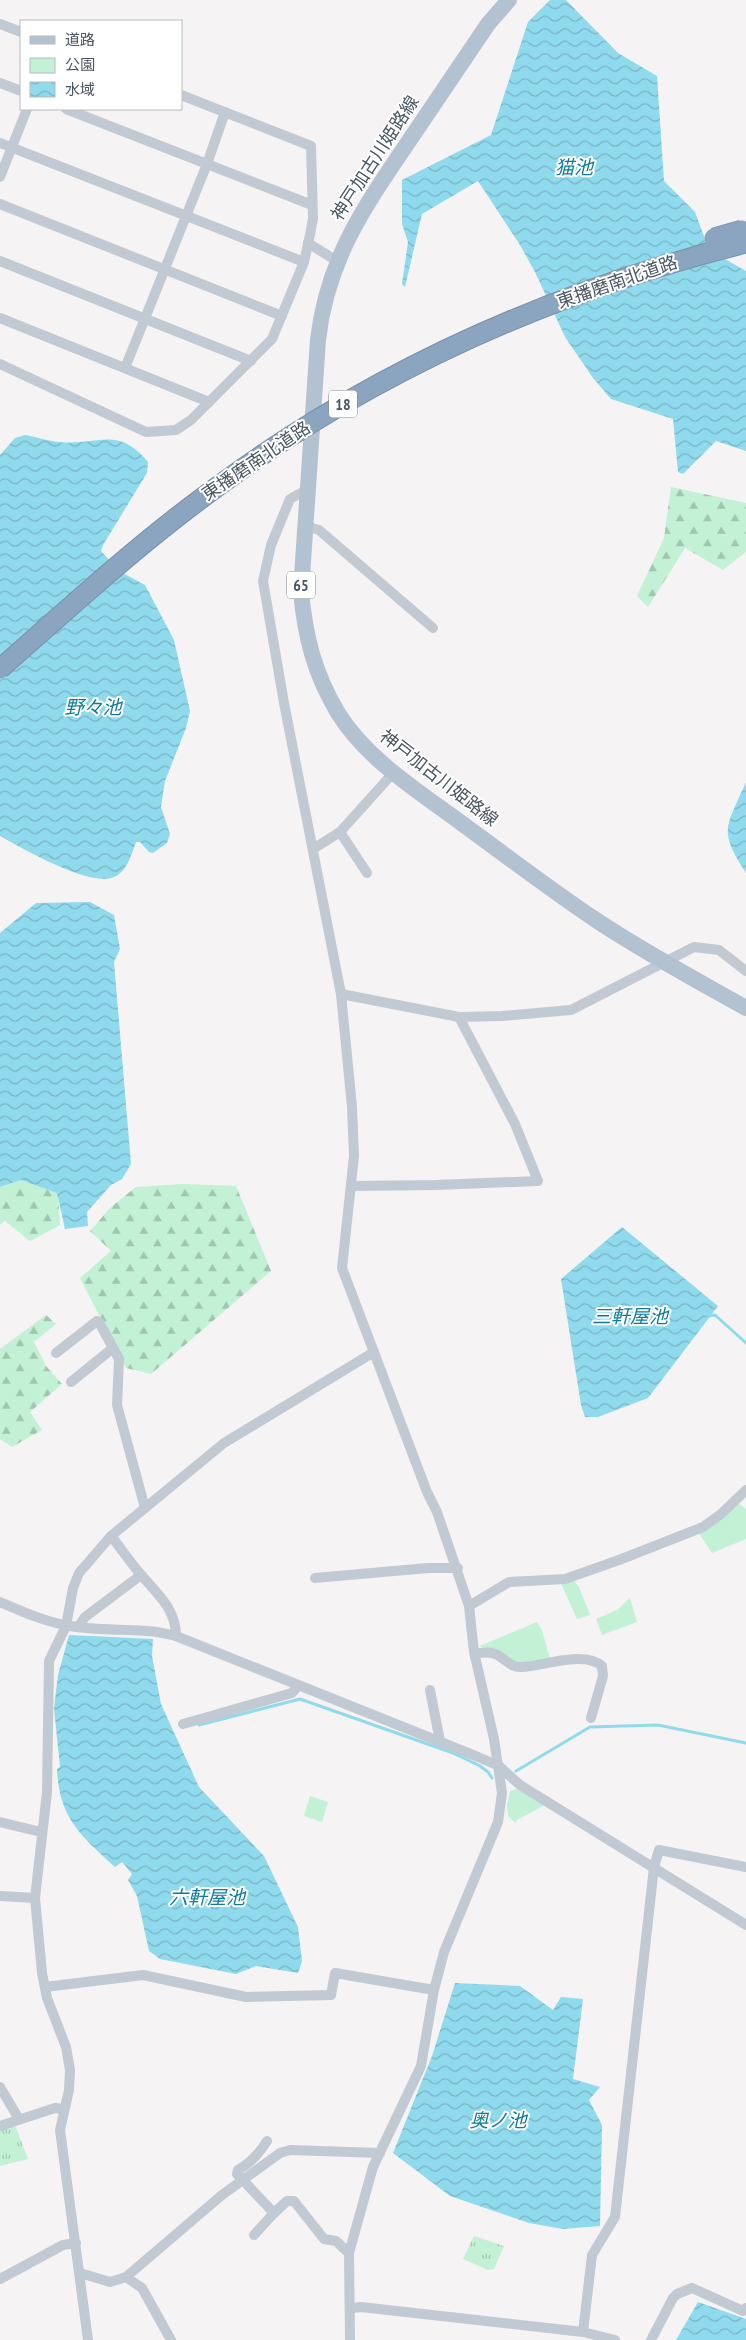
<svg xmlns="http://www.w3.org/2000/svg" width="746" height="2340" viewBox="0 0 746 2340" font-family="'PT Sans Narrow','Noto Sans JP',sans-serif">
  <defs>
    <pattern id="forest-firs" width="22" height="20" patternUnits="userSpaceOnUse" patternTransform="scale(1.25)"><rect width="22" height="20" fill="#c3f1d5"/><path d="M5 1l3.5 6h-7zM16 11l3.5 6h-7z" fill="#a0c6b0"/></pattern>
    <pattern id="park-tufts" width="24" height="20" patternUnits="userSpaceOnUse" patternTransform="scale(1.25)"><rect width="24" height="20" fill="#c3f1d5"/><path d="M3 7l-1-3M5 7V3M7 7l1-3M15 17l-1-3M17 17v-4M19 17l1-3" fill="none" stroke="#a0c6b0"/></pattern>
    <pattern id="water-waves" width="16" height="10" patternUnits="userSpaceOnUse" patternTransform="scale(1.25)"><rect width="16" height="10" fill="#90daee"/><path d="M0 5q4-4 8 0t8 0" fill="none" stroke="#78b4c4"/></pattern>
  </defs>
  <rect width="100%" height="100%" fill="#f5f3f3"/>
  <!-- green -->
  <g fill="#c3f1d5">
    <polygon points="738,1503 746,1509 746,1539 712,1553 698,1532"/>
    <polygon points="573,1579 579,1587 590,1615 577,1619 560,1581"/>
    <polygon points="630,1598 637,1622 602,1635 596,1619 617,1610"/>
    <polygon points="537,1622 542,1630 550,1659 523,1666 484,1650 480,1646"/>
    <polygon points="517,1789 545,1805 517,1820 516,1823 508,1816 507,1805 510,1791"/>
    <polygon points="310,1796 328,1802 322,1822 304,1816"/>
  </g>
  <!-- forest -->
  <g fill="url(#forest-firs)">
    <polygon points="671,487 746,503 746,552 723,570 685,548 648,607 637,596 664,538"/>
    <polygon points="21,1180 58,1193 60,1225 30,1241 5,1221 0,1225 0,1187"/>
    <polygon points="183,1184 236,1186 271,1271 151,1374 126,1368 80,1278 111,1251 90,1231 111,1207 136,1187"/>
    <polygon points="46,1315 56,1324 34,1342 46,1366 62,1384 30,1412 42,1430 12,1447 0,1439 0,1349"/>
  </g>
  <!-- park -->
  <g fill="url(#park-tufts)">
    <polygon points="15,2125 28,2159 0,2166 0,2130"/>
    <polygon points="474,2236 504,2246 494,2269 488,2270 463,2259"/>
  </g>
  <!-- water -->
  <g fill="url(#water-waves)">
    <polygon points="550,0 566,0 618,53 657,76 664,181 695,212 709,250 746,271 746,451 716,441 683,474 678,472 673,419 611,399 593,378 565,337 535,272 520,245 478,181 422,214 405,287 402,284 408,242 402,224 402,180 491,135 528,22"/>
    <path d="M 25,435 C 36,437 48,441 59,442 C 99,446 117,425 148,462 L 147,473 L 103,545 L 101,551 L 121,572 L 145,585 L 174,640 L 190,711 L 186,728 L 165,781 L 161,807 L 170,834 L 167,843 L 153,853 L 149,852 L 140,842 L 136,842 C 132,853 127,872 114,877 C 90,888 22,848 0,836 L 0,455 L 15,438 Z"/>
    <path d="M 746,782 L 746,873 C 718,829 726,828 746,782 Z"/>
    <polygon points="90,902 114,915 120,949 114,962 131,1164 122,1179 111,1185 87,1212 88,1226 65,1229 57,1193 21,1180 0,1187 0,933 36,903"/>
    <polygon points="622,1227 718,1306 648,1398 598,1417 585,1417 581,1405 561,1279"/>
    <path d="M 69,1635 L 153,1639 L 152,1656 L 161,1704 L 199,1787 L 264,1856 L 298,1927 L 302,1961 L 298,1973 L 256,1966 L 236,1974 L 160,1959 L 149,1951 L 137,1896 L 128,1880 L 132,1874 L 122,1862 L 115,1867 C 81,1836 59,1818 57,1769 L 60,1767 L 54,1708 L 58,1675 Z"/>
    <polygon points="455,1983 520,1986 553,2010 561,1997 583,1999 573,2079 600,2087 589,2100 602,2125 600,2226 563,2229 529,2223 450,2196 393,2153 432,2056"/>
    <polygon points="698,2302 746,2319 746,2340 676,2340"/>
  </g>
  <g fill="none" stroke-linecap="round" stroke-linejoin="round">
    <!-- stream -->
    <g stroke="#90daee" stroke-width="3">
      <polyline points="708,1316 715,1315 746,1343"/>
      <polyline points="199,1725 300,1699 453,1753 480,1766 488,1772 492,1778"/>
      <polyline points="516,1771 590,1727 658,1725 746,1743"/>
    </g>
    <!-- minor -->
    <g stroke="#c1cad2" stroke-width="10">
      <polyline points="0,24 21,32"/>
      <polyline points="0,83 21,91"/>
      <polyline points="66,109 312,205"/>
      <polyline points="0,143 304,262"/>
      <polyline points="0,177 27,109"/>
      <polyline points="0,204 282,316"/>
      <polyline points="308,243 337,261"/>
      <polyline points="0,261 251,361"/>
      <polyline points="0,318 209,402"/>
      <polyline points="0,364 146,432 176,430 191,420 272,339 304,262 310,235 313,218 311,146 181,95"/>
      <polyline points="125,368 207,164 225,112"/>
      <polyline points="308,489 290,499 271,545 263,581 284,703 341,994 352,1107 354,1156 342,1268 427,1492 437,1512 469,1606 474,1652 494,1739 502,1793 498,1822 444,1952 434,1990 421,2066 373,2167 349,2253 350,2340"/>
      <polyline points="305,526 319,530 433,628"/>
      <polyline points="340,832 367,873"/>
      <polyline points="313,849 340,832 394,772"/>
      <polyline points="341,994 459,1017 502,1016 571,1010 694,947 719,950 746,971"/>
      <polyline points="352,1186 436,1185 538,1181 515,1124 459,1017"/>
      <polyline points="56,1353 97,1321 99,1322 119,1359 117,1405 145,1508"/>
      <polyline points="71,1382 113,1348"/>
      <path d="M 111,1536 C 120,1547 128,1559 137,1570 C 154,1591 176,1607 176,1636"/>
      <polyline points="315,1578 428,1568 458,1568"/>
      <path d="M 0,1602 C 21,1611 43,1621 65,1625 C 102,1633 140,1626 176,1636 L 478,1757 L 499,1766 L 520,1785 L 746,1925"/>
      <polyline points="469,1606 509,1582 565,1579 619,1560 703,1527 721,1514 746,1490"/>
      <polyline points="78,1627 85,1617 141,1575"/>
      <path d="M 475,1654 C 505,1647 503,1668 522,1667 C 543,1666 584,1650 602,1666 L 603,1676 L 591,1718"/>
      <polyline points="430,1690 440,1741"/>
      <polyline points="183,1724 292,1693 298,1686"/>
      <polyline points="0,1822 41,1832"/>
      <polyline points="0,1896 35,1898"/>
      <polyline points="45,1987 143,1975 246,1997 331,1995 335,1973 434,1990"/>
      <polyline points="0,2087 19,2119"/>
      <polyline points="0,2126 55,2108 64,2109"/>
      <path d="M 267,2141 C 259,2154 251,2163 238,2170 L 237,2174 L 274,2213 L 287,2201 L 294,2201 L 324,2239 L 336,2241 L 349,2253"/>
      <polyline points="254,2235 274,2213"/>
      <polyline points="80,2273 110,2282 126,2277 222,2195 280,2153 290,2150 380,2153"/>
      <polyline points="126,2277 142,2288 171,2340"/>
      <polyline points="0,2279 63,2245 76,2243"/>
      <polyline points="351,2308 361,2307 583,2332 615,2340"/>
      <polyline points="583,2332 592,2255 615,2217 654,1867 659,1850 746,1867"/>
      <polyline points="88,2340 60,2130 69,2090 70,2070 66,2047 47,1998 42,1973 35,1898 47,1792 49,1661 66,1626 73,1588 79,1573 111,1536 224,1443 374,1352"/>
      <polyline points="651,2340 673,2298 677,2294 692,2288 743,2311 746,2308"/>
    </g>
    <!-- primary -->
    <path stroke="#b3c2d1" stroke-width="16" d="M 509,0 L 488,24 C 462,63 435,102 409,141 C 365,206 327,259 318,340 L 301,591 C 305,636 314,673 338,713 C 367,760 421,793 464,825 C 508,857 551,890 596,920 C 644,952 696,980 746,1008"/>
    <!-- motorway-bridge casing -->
    <g stroke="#7690ad" stroke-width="21" stroke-linecap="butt">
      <g id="motorway-bridge">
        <polyline points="714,238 742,230"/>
        <path d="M 0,669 C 72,605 143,540 221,484 C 378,369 557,290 746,243"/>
      </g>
    </g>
    <!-- motorway-bridge -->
    <use href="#motorway-bridge" stroke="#8ba5c1" stroke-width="19"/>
  </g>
  <g text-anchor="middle" stroke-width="4" stroke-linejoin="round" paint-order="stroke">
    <!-- shield labels -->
    <g fill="#fff" stroke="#808990" stroke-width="1">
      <rect x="329" y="390.5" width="28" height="27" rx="4"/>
      <rect x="287" y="571.5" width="28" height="27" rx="4"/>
    </g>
    <g font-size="16" font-weight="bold" fill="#4a5661">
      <text x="343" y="410">18</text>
      <text x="301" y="591">65</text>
    </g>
    <!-- street labels -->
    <g font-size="18" fill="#4a5661" stroke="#fff">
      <text transform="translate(375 158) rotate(-57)" y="6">神戸加古川姫路線</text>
      <text transform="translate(617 282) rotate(-19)" y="6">東播磨南北道路</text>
      <text transform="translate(256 461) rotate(-34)" y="6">東播磨南北道路</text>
      <text transform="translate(439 778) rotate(38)" y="6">神戸加古川姫路線</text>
    </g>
    <!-- water labels -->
    <g font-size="19" font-style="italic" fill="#0c7c9b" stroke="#fff">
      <text x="574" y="174">猫池</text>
      <text x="93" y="714">野々池</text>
      <text x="630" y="1323">三軒屋池</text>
      <text x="207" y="1904">六軒屋池</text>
      <text x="498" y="2127">奥ノ池</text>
    </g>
  </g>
  <!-- legend -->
  <rect x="20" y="20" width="162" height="90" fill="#ffffff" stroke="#b7bbc0"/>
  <rect x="30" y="36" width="25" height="8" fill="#b3c2d1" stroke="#b7bbc0"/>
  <text x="65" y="45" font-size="15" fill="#4a5661">道路</text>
  <rect x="30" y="58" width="25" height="15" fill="#c3f1d5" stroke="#b7bbc0"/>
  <text x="65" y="70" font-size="15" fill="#4a5661">公園</text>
  <rect x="30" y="82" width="25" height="15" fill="url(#water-waves)" stroke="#b7bbc0"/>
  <text x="65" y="95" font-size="15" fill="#4a5661">水域</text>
</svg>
